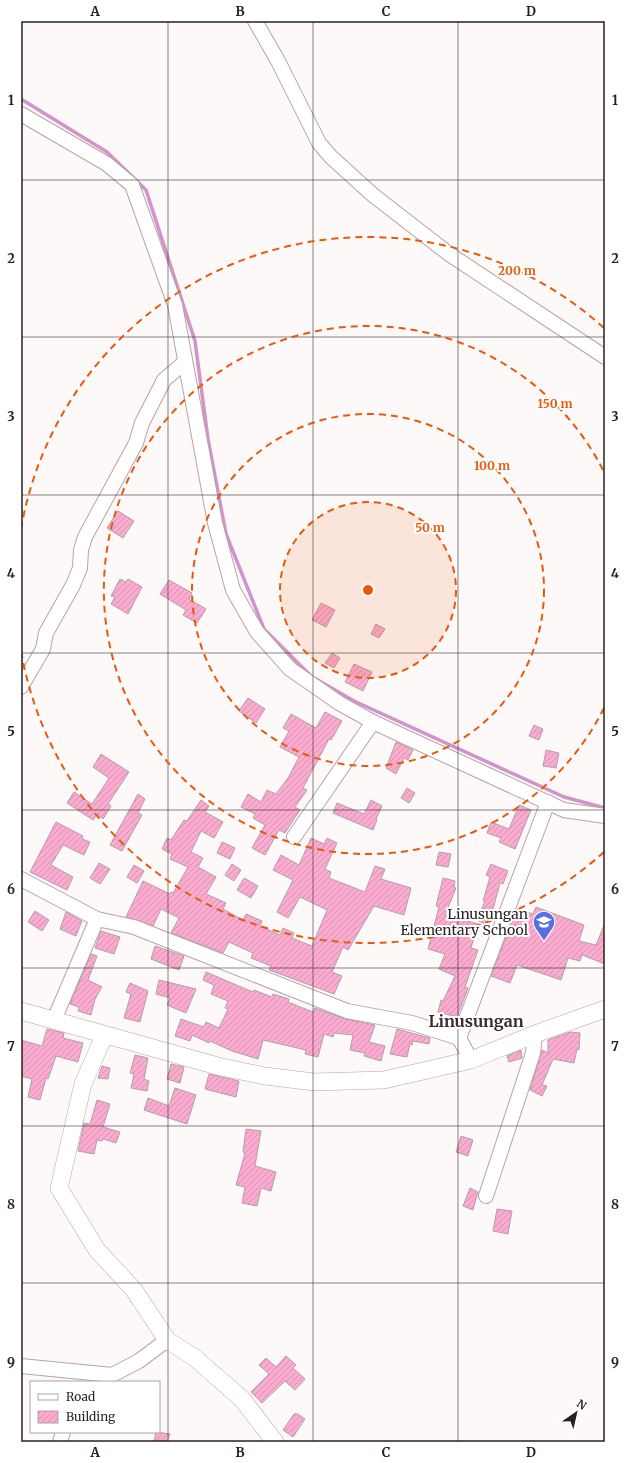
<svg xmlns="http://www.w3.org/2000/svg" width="626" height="1463" viewBox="0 0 626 1463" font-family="Merriweather,serif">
  <defs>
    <pattern id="building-hatch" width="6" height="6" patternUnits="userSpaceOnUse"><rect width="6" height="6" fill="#fbabcf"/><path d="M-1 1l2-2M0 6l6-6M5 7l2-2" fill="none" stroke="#d793b1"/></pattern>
  </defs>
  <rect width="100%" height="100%" fill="#fef9f9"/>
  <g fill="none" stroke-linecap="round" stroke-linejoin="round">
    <!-- stream -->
    <g stroke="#d193c9" stroke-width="3.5">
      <polyline points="21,99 107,152 146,190 195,341 208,439 226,534 264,629 311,676"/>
      <polyline points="316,679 354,701 564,797 605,808"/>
    </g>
  </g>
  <!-- building -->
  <g fill="url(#building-hatch)" stroke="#b39fa7">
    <polygon points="118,511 134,521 123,538 107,528"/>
    <polygon points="120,579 126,582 128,579 142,587 128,614 111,604 115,597 111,596"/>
    <polygon points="169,580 192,593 189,599 206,609 197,623 183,615 186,610 160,594"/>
    <polygon points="321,603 335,610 326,627 312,620"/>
    <polygon points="376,624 385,629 379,638 371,634"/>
    <polygon points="332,653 340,658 334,668 325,663"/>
    <polygon points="354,664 372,672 363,691 345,682"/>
    <polygon points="248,698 265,709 256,723 239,711"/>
    <polygon points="325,712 342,721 331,740 329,739 303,788 307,790 295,807 300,810 285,833 279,830 265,855 252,848 265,825 253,818 255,814 241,807 248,794 261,802 267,790 276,794 288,778 299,757 280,747 289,731 283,728 291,714 316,728"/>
    <polygon points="534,725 543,729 539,740 529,736"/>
    <polygon points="396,742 413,750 408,760 404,758 396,774 386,768"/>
    <polygon points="546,750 559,753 556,768 543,766"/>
    <polygon points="101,754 129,772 108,804 111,806 103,819 97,814 93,820 67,803 74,792 92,804 109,778 93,767"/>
    <polygon points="407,788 415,793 409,803 401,798"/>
    <polygon points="138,794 145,799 138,813 142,815 122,851 110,845"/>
    <polygon points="201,800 209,806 205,812 223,822 214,838 201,831 191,852 203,858 198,867 216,877 206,894 226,903 223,909 243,920 246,914 262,921 260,926 280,935 283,928 294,933 292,938 312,946 327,910 300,897 288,918 277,912 293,880 273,870 281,855 299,865 311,838 324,844 327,838 337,843 325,869 331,872 329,878 365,892 375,866 385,869 381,879 411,888 404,915 374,906 348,950 343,947 332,972 342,976 334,994 269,970 271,966 251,958 253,953 229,942 223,953 171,933 179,918 161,909 153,926 126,917 143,881 170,894 171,892 173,893 188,867 170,859 172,854 162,849 167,838 171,840 184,820 187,821"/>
    <polygon points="371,800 382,806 376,819 377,820 373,830 333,813 337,803 364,814"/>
    <polygon points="519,805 531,810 515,849 499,842 501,838 487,833 491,822 509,829"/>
    <polygon points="56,822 83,836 82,839 90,842 84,855 63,845 51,865 73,877 67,890 30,872"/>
    <polygon points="222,842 235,848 230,859 217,853"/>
    <polygon points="439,852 451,854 448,867 436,865"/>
    <polygon points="99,863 110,869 100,884 90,878"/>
    <polygon points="232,864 241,870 234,881 225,875"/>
    <polygon points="491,864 508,871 503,884 500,883 493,909 487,925 477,920 485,901 483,901 490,877 486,875"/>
    <polygon points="134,865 144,871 137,883 127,877"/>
    <polygon points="244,878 258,886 251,898 237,890"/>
    <polygon points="443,878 455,881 454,887 456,888 445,915 478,924 471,948 478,950 465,987 468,988 457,1017 438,1012 441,1000 443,1001 455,976 439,969 445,954 428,949 439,907 436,906"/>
    <polygon points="536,907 584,925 579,941 596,945 605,923 605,964 582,955 580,961 568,958 561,980 517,965 510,983 491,976 517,909 533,914"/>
    <polygon points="35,911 49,920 42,931 28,922"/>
    <polygon points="66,912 82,921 76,936 60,929"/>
    <polygon points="101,931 120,937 114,954 95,948"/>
    <polygon points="155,946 184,956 179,970 151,959"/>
    <polygon points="91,954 97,956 88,980 102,987 95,999 91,1015 78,1011 79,1007 70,1004"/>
    <polygon points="206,972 253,992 254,990 272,997 273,994 289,999 288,1002 313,1012 315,1008 345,1019 375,1025 369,1042 385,1046 381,1061 364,1056 365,1053 350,1050 353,1035 334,1033 333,1037 324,1034 318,1057 305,1054 306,1050 263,1040 258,1059 232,1051 210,1041 209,1043 192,1035 190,1041 175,1036 181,1019 204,1027 206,1022 219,1028 228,1009 225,1008 228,1001 211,994 214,985 203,980"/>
    <polygon points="159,980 196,989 186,1013 167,1005 170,998 156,994"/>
    <polygon points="130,983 148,991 140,1022 124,1018 131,994 126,992"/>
    <polygon points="47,1029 64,1033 63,1038 83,1043 78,1062 56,1056 48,1079 46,1078 40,1100 28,1097 32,1079 21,1076 21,1040 42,1046"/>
    <polygon points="397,1029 430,1038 429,1044 413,1041 412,1045 410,1044 407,1057 390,1054"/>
    <polygon points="570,1032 580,1033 579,1050 577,1049 574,1063 553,1059 542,1085 547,1086 542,1096 530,1090 542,1050 548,1053 548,1040"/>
    <polygon points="521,1050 522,1058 509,1062 507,1056"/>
    <polygon points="135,1055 148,1058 144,1079 149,1081 147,1091 131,1088 134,1074 130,1073"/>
    <polygon points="171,1064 184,1067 180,1083 167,1079"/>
    <polygon points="102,1066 110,1068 108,1079 98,1078"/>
    <polygon points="209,1074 239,1081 236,1097 205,1089"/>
    <polygon points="175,1088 196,1095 187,1124 144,1110 148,1098 169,1106"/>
    <polygon points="97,1100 110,1104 103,1127 120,1132 116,1143 103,1139 102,1141 97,1140 94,1154 78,1151 84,1123 90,1124"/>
    <polygon points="246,1129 261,1131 255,1166 276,1172 271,1191 261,1188 257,1206 242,1203 245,1187 236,1185 245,1153 243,1152"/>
    <polygon points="461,1136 473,1140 468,1156 456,1152"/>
    <polygon points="470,1188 478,1192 473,1210 463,1206"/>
    <polygon points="497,1209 512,1211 508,1234 493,1231"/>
    <polygon points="286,1356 296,1365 293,1368 305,1379 295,1390 285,1381 262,1403 251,1392 269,1374 259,1365 266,1358 276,1367"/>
    <polygon points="294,1414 298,1414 305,1419 293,1437 283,1430"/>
    <polygon points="156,1432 170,1434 167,1442 154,1442"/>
  </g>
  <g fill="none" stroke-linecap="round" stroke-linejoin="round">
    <!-- minor casing -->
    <g stroke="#b9a2a5" stroke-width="16">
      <g id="minor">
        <polyline points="255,21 278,61 319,143 331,157 373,195 449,254 605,357"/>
        <polyline points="21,114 107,164 132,185 175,305 215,523 233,590 257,632 290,669 339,703 373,722 564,810 605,816"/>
        <polyline points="21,687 43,649 46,633 73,585 80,568 81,550 85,537 136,443 142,423 164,380 185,362"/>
        <polyline points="294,837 373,722"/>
        <polyline points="21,879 97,919 134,927 347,1011 412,1023 459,1038 471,1060"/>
        <polyline points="54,1020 97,919"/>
        <polyline points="459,1038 548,802"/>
        <polyline points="486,1196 533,1053 535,1034"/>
        <polyline points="21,1366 112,1375 139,1361 167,1340"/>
        <polyline points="60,1442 63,1432"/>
      </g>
    </g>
    <!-- tertiary casing -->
    <g stroke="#b9a2a5" stroke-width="18">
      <g id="tertiary">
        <polyline points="21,1011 221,1067 265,1076 314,1082 384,1080 471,1060 535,1034 605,1009"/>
        <polyline points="104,1036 83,1084 59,1188 97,1250 134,1290 167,1340 195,1358 242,1399 275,1442"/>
      </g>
    </g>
    <!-- minor -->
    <use href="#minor" stroke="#fff" stroke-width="14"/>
    <!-- tertiary -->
    <use href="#tertiary" stroke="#fff" stroke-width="17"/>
  </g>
  <!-- grid -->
  <path fill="none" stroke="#281f20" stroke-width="1" stroke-opacity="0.55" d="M 168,21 L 168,1442M 313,21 L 313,1442M 458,21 L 458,1442M 21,180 L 605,180M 21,337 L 605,337M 21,495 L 605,495M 21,653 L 605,653M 21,810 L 605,810M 21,968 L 605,968M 21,1126 L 605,1126M 21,1283 L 605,1283"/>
  <!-- distance rings -->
  <circle cx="368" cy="590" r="88" fill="#e8590c" fill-opacity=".12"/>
  <g fill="none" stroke="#e8590c" stroke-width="2" stroke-dasharray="7 5">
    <circle cx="368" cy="590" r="88"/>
    <circle cx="368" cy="590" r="176"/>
    <path d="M604 708A264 264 0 1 1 604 472"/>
    <path d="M604 852A352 352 0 0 1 21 651M21 529A352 352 0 0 1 604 328"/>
  </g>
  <!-- icons -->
  <defs>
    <g id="school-pin" transform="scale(1.15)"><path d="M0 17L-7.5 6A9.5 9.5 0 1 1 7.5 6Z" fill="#576ee4" stroke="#fff"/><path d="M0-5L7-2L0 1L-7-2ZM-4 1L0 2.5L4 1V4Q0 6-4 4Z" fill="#fff"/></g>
  </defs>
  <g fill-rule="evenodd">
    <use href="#school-pin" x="544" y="922"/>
  </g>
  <g text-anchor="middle" stroke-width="4" stroke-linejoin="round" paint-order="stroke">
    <!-- poi labels -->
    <g font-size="14" fill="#281f20" stroke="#fff" text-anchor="end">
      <text x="528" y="919">Linusungan<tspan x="528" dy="16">Elementary School</tspan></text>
    </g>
    <!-- quarter labels -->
    <g font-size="16" font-weight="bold" fill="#3b292c" stroke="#fff">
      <text x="476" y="1027">Linusungan</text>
    </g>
  </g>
  <circle cx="368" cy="590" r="6" fill="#e8590c" stroke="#fff" stroke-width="2"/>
  <g font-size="12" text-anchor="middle" font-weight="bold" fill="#e8590c" stroke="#fff" stroke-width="4" stroke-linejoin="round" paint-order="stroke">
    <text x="517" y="275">200 m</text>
    <text x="555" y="408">150 m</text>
    <text x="492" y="470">100 m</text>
    <text x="430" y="532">50 m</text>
  </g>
  <!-- border -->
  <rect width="626" height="1463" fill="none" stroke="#ffffff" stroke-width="44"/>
  <!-- legend -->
  <rect x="30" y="1381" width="130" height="52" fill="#ffffff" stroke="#a9a5a6"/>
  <rect x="38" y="1394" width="20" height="6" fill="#ffffff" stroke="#a9a5a6"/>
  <text x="66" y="1401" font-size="12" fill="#281f20">Road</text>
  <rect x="38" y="1411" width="20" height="12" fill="url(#building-hatch)" stroke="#a9a5a6"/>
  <text x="66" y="1421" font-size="12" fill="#281f20">Building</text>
  <!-- north arrow -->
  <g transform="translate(576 1413) rotate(34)" stroke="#ffffff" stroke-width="3" paint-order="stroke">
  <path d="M0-3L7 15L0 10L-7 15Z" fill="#281f20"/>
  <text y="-6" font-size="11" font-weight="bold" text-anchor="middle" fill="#281f20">N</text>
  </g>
  <rect x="22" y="22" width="582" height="1419" fill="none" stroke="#281f20" stroke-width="1.5"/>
  <g font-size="13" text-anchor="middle" font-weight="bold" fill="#281f20">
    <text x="95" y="16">A</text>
    <text x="240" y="16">B</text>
    <text x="386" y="16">C</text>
    <text x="531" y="16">D</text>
    <text x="11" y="105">1</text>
    <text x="615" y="105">1</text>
    <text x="11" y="263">2</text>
    <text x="615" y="263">2</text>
    <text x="11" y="421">3</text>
    <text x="615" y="421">3</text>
    <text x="11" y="578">4</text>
    <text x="615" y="578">4</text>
    <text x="11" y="736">5</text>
    <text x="615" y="736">5</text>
    <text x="11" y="894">6</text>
    <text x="615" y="894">6</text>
    <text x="11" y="1051">7</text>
    <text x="615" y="1051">7</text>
    <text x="11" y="1209">8</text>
    <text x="615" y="1209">8</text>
    <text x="11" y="1367">9</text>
    <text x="615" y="1367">9</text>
    <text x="95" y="1457">A</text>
    <text x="240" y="1457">B</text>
    <text x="386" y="1457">C</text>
    <text x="531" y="1457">D</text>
  </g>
</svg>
